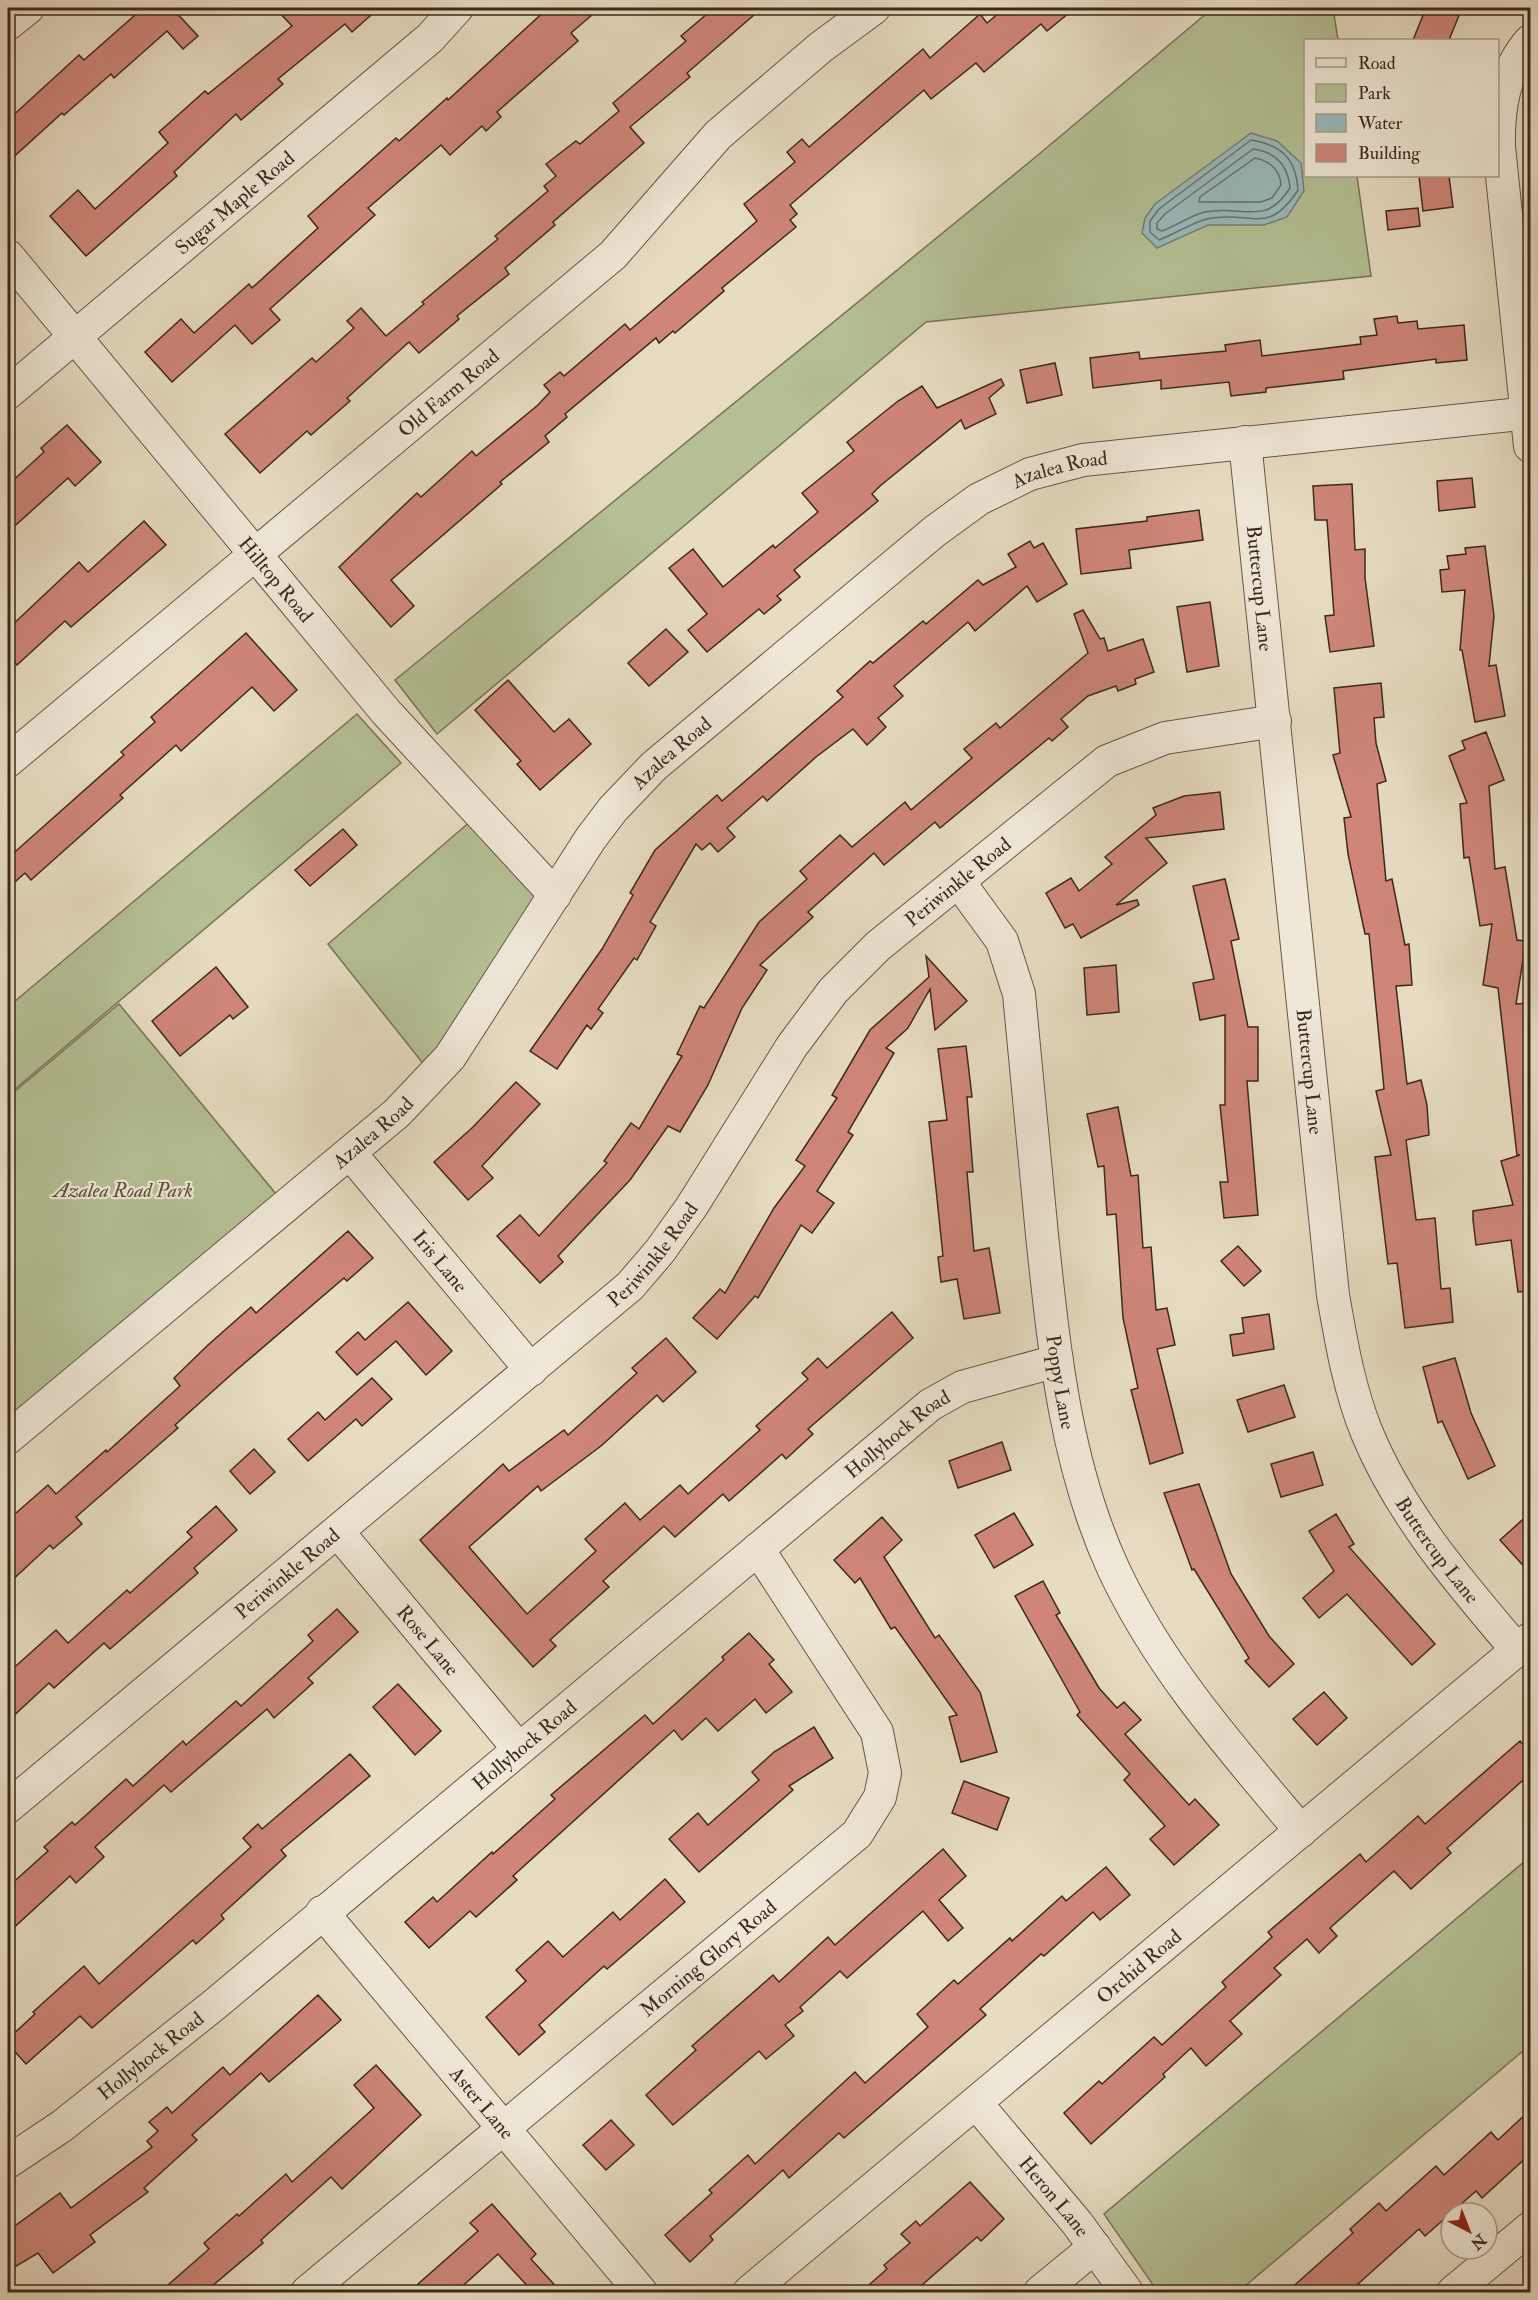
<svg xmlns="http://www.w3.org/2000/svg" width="1538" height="2300" viewBox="0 0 1538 2300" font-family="'IM FELL Double Pica',serif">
  <rect width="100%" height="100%" fill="#e7dcc2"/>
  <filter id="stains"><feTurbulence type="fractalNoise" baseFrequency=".00333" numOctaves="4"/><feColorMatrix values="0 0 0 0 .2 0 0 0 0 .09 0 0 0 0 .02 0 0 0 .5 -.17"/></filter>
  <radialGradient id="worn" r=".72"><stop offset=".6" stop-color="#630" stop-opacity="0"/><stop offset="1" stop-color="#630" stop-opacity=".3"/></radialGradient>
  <!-- green -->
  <g fill="#b4c094" stroke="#787458" stroke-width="1.5">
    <polygon points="1213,8 1333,8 1338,40 1306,40 1306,176 1357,176 1371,276 926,322 437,734 395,680 1032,160"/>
    <polygon points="357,714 401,763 8,1095 8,1007"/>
    <polygon points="479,814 555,895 433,1076 328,944"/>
    <polygon points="119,1004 286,1206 8,1438 8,1097"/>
    <polygon points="1530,1857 1530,2045 1238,2292 1158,2292 1104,2214"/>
  </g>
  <!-- water -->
  <polygon fill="#99babb" stroke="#74807c" stroke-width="1.5" points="1251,133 1277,141 1301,163 1304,191 1287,217 1264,225 1208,225 1157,248 1142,233 1145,218 1155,204"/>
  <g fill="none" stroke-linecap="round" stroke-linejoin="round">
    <!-- shore -->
    <g stroke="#6a726c" stroke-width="1.5">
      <path d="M 1251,140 C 1282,145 1296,159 1298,190 C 1267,238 1250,209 1207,219 C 1191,223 1175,234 1159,240 L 1150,232 L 1150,221 L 1159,209 Z"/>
      <path d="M 1253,149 C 1276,152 1288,165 1290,188 C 1265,228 1242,204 1205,212 C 1191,215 1176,226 1162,231 L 1157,229 L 1157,223 L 1165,214 Z"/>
      <path d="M 1255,158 C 1270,161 1280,170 1281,185 L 1272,198 L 1261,202 L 1199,202 L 1200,197 Z"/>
    </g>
  </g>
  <!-- building -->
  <g fill="#cf8679" stroke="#3c291d" stroke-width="1.5">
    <polygon points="143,8 172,8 198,36 183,49 167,31 114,78 111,74 64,115 62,113 8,162 8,120 79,55 84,60"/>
    <polygon points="275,8 379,8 352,32 345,24 278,79 283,84 241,120 236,114 174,172 177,176 86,256 50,216 78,190 95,209 168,143 159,132 205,91 208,94 292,26"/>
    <polygon points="548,8 600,8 571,33 578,41 497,112 501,117 486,131 482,126 450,155 441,145 368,208 375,215 270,309 280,320 252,344 235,325 172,382 145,352 181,319 194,333 249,284 252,288 318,228 308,216 396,138 399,141 447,98 448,100"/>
    <polygon points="714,8 762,8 687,73 690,77 630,127 644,143 553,222 555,225 505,268 509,274 457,316 459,319 419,353 409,342 347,398 350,401 311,435 307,431 260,473 225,434 312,358 316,362 354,328 347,321 361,308 386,336 424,304 422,302 498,239 495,236 548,191 544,186 556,176 546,164 576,141 580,144 619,111 613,103 686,41 681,36"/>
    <polygon points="1005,8 1075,8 1047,31 1041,24 984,72 976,63 931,99 924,90 790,205 797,214 790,220 796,227 722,288 724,291 675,333 673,331 659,343 656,338 565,414 567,417 545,436 549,442 500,482 502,484 391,580 414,606 391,627 339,567 417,493 421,497 472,451 476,456 538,405 550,392 544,385 560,372 564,376 625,324 630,330 757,221 744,204 795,162 787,152 802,139 809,147 923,49 930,58 980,14 987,23"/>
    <polygon points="1426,8 1462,8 1449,40 1413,40"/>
    <polygon points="1419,176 1449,176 1453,207 1423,211"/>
    <polygon points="1418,208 1420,226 1388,230 1386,211"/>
    <polygon points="1397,316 1398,323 1417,321 1418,329 1464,325 1467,360 1436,363 1436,359 1343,371 1344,379 1266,388 1266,392 1231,396 1229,382 1161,389 1161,380 1093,388 1090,358 1139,352 1140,359 1226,351 1225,345 1260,340 1262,356 1361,344 1360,337 1377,335 1374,319"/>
    <polygon points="1055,363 1062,395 1027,403 1020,370"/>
    <polygon points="1001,379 1004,385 989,398 996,414 965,429 961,420 880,486 872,494 878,501 794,570 800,577 777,596 781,600 764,614 759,609 707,652 688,630 707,614 669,568 693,549 723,587 773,545 775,548 818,512 802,493 854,451 847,442 898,401 922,386 937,408"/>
    <polygon points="67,425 101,462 75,486 68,478 8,532 8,485 44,452 41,448"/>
    <polygon points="1472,478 1475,507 1439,511 1437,481"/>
    <polygon points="1352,484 1355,550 1365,549 1365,578 1374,646 1330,652 1325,616 1334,615 1327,520 1315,520 1313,486"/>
    <polygon points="1199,510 1203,540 1129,550 1131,568 1081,574 1076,529 1147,521 1147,517"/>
    <polygon points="144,521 166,545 71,627 65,621 17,665 8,655 8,629 79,562 88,572"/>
    <polygon points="1030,541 1034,548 1043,543 1067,584 1037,602 1027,586 975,631 968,622 894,686 903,696 878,718 886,727 867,745 853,729 816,757 767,801 763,796 727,828 735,837 718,852 710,843 702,850 696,844 650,922 656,926 637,960 634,958 598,1009 603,1013 591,1029 587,1025 557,1069 530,1051 602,949 633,895 630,893 655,850 717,795 722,801 843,697 837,691 870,661 873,663 923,621 926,624 978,580 983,585 1016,567 1008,554"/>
    <polygon points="1485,546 1494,616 1489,666 1496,665 1505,716 1475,722 1462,650 1460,650 1465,590 1442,592 1440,570 1449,569 1447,556 1466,554 1465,548"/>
    <polygon points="1210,602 1219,666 1187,672 1177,607"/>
    <polygon points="1083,610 1100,639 1104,638 1108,651 1143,639 1154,672 1135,679 1136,684 1118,691 1116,686 1088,696 1061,719 1068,727 1052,741 1049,738 940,828 935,822 884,865 874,853 808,912 813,917 760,965 767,970 742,1008 708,1085 680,1132 668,1126 630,1180 558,1256 563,1262 540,1283 497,1236 520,1215 539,1236 607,1163 604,1161 631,1123 639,1129 682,1056 677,1054 700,1006 704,1008 759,922 807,879 800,871 840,835 852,847 905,802 911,810 972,758 964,749 996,723 1000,728 1088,653 1074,614"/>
    <polygon points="666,629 688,652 649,686 628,663"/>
    <polygon points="246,633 297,690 274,711 252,687 181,751 176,745 120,795 123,798 31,880 25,873 8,888 8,858 124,755 121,752 155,722 151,717"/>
    <polygon points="508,680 554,732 569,719 591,744 540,790 517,764 521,761 475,710"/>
    <polygon points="1381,683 1384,717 1374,718 1376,743 1386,781 1377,784 1386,881 1392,879 1405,945 1409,944 1412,985 1396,986 1407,1084 1421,1080 1427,1105 1429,1135 1406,1140 1416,1220 1435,1218 1441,1289 1450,1288 1453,1322 1405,1328 1397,1263 1388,1264 1375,1157 1391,1155 1376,1091 1384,1089 1369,934 1365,934 1348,854 1344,818 1351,817 1333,755 1340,753 1334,688"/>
    <polygon points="1486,732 1504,780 1489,786 1495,869 1505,867 1517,940 1526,941 1516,1004 1530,1003 1530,1291 1518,1292 1511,1240 1476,1245 1473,1220 1473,1211 1513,1205 1501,1161 1520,1155 1517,1155 1498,988 1483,985 1492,924 1480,926 1469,857 1464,858 1460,804 1467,803 1449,756 1465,749 1462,741"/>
    <polygon points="1220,792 1224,829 1146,838 1167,863 1116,905 1137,900 1139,905 1081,938 1073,924 1065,928 1046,893 1071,878 1079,891 1112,864 1105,857 1156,815 1153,808 1184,796"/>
    <polygon points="343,829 357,845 310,886 295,870"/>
    <polygon points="1225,879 1239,939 1231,941 1248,1027 1258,1027 1258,1081 1247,1081 1258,1215 1224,1218 1220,1182 1228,1182 1220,1105 1225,1105 1225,1015 1200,1020 1193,983 1214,979 1193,886"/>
    <polygon points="926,956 967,1001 935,1030 930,989 908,1028 886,1048 894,1053 848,1132 853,1135 817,1191 834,1203 812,1233 801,1225 758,1298 755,1296 717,1339 693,1318 720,1289 725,1293 774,1208 805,1166 796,1160 837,1098 832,1095 870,1030 929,977"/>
    <polygon points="1116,965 1119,1012 1087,1015 1084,968"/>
    <polygon points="216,967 248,1007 233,1019 230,1015 180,1056 152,1021"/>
    <polygon points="966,1046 972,1097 967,1097 973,1172 967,1172 974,1251 989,1248 1000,1313 964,1319 957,1279 941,1282 938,1257 943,1256 929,1122 947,1120 938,1049"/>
    <polygon points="516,1082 540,1104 482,1166 493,1178 468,1200 434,1162 473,1127"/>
    <polygon points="1118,1107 1131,1176 1138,1175 1143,1248 1151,1247 1156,1310 1167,1308 1175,1345 1157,1349 1183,1453 1150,1464 1131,1390 1138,1388 1123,1318 1116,1214 1107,1215 1104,1166 1098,1167 1087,1114"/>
    <polygon points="348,1231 373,1258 347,1281 344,1278 233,1373 175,1425 178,1428 76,1517 82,1524 53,1549 50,1545 8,1584 8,1520 48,1485 56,1494 106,1450 107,1452 180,1386 174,1378 208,1345 251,1307 256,1313"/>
    <polygon points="1238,1246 1261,1271 1244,1286 1221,1261"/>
    <polygon points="408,1302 452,1351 426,1375 396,1341 357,1375 336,1352 358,1332 365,1340"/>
    <polygon points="892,1312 913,1338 808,1429 813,1434 786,1459 782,1454 729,1501 723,1494 675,1537 664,1526 603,1581 609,1587 550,1640 556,1646 533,1667 420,1540 503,1464 509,1471 564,1430 568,1435 637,1373 632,1368 666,1338 696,1372 663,1402 657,1395 601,1446 541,1491 538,1486 469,1547 527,1614 596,1551 585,1539 625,1503 640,1520 680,1485 688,1494 760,1430 756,1426 808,1379 802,1373 818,1358 827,1368"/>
    <polygon points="1269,1314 1274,1349 1233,1356 1230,1335 1244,1333 1242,1318"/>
    <polygon points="1455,1358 1471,1413 1495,1466 1468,1479 1442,1421 1438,1423 1423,1367"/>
    <polygon points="372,1378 392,1399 362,1426 356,1419 308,1461 288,1439 318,1412 325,1420"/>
    <polygon points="1284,1385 1295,1417 1248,1432 1237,1400"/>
    <polygon points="1002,1442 1011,1470 958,1488 949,1461"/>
    <polygon points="254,1449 275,1472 250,1494 230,1471"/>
    <polygon points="1313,1452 1323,1485 1281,1497 1271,1464"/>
    <polygon points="1199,1484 1231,1574 1269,1636 1294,1664 1269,1687 1245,1661 1249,1658 1194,1569 1192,1570 1164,1493"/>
    <polygon points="216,1506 237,1530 194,1568 198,1573 110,1649 104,1643 54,1688 49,1683 8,1721 8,1673 56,1630 68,1643 127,1590 130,1593 192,1537 187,1532"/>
    <polygon points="1014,1513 1033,1545 994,1568 975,1535"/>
    <polygon points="1530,1513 1530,1573 1500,1540"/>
    <polygon points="1336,1514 1354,1544 1349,1547 1435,1644 1412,1665 1347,1594 1319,1618 1303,1598 1334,1571 1309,1531"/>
    <polygon points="882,1517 902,1540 884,1557 935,1638 939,1635 980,1692 997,1752 961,1762 949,1717 957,1715 895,1627 891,1629 860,1578 855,1583 834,1560"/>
    <polygon points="1043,1581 1060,1613 1056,1615 1099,1688 1117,1708 1124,1702 1141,1720 1125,1734 1189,1805 1195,1799 1219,1825 1174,1865 1150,1839 1165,1826 1124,1780 1130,1774 1077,1715 1080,1712 1015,1596"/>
    <polygon points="337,1609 358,1632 308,1678 313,1683 274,1718 267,1709 171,1792 164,1785 95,1847 104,1857 76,1883 70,1876 8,1933 8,1887 48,1851 44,1847 72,1822 75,1825 126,1779 133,1786 183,1741 186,1745 236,1701 241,1706 313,1641 308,1635"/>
    <polygon points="749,1633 774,1660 769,1664 792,1692 766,1713 755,1699 718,1731 706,1718 682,1740 674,1730 513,1876 517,1880 476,1917 470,1911 429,1948 405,1922 433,1897 437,1902 492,1852 493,1854 555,1799 551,1795 645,1715 653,1724 724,1660 722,1657"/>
    <polygon points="398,1684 441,1731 415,1755 373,1707"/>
    <polygon points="1324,1692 1347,1718 1317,1745 1293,1719"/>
    <polygon points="814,1727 833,1758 789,1786 793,1790 699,1872 669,1839 698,1813 708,1825 759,1780 752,1772 774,1752"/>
    <polygon points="1520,1741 1530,1753 1530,1774 1447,1848 1451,1853 1411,1889 1394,1871 1330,1928 1337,1936 1319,1953 1307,1939 1274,1968 1281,1975 1230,2021 1242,2034 1206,2066 1191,2048 1163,2074 1165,2077 1091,2144 1064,2113 1099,2081 1102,2084 1154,2037 1162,2045 1226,1987 1222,1982 1272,1937 1268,1932 1360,1854 1366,1862 1418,1816 1425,1824"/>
    <polygon points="350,1754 370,1776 281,1850 286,1856 221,1915 224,1919 196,1944 193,1940 92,2028 80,2016 26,2064 8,2044 8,2039 35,2014 33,2012 84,1966 99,1984 251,1847 243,1838 258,1824 262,1829"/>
    <polygon points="964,1781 1009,1798 997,1830 952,1813"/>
    <polygon points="943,1849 966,1876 939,1900 963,1928 948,1941 923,1911 847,1978 840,1971 800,2007 803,2011 785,2025 794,2036 766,2059 759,2051 673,2125 646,2095 696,2050 692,2046 773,1975 779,1982 828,1937 835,1945"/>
    <polygon points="1106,1867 1130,1895 1100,1920 1093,1912 1044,1956 1041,1954 980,2009 986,2015 844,2138 839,2133 789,2178 783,2170 710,2236 713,2240 690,2262 665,2235 712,2193 709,2190 748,2155 755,2164 855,2072 865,2083 928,2027 917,2014 954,1980 958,1984 1010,1938 1012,1941 1062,1896 1066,1901"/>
    <polygon points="665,1879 685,1902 607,1969 604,1966 539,2025 545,2032 519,2055 486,2017 526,1981 516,1970 548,1941 563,1957 613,1912 620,1920"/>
    <polygon points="318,1995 341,2020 269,2082 261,2073 192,2135 197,2140 144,2188 148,2192 90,2235 95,2242 53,2273 38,2253 8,2271 8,2231 60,2193 71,2208 152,2147 147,2141 158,2131 149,2122 167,2107 172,2113 223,2067 230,2075"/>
    <polygon points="376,2065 421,2115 342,2189 331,2177 261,2240 263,2243 205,2292 160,2292 209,2249 204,2243 237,2214 239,2216 286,2174 292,2182 374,2108 354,2085"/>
    <polygon points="1530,2110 1530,2154 1482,2198 1476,2191 1425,2236 1419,2229 1358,2284 1366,2292 1287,2292 1353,2233 1350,2229 1379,2203 1386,2211 1436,2166 1444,2175 1491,2132 1498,2140"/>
    <polygon points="611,2120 634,2145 606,2170 583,2145"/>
    <polygon points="970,2182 1004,2219 981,2241 977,2237 914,2292 861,2292 887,2269 884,2265 910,2243 901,2234 916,2221 920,2226"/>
    <polygon points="492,2204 536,2254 531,2259 561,2292 533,2292 498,2254 456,2292 409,2292 478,2231 470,2223"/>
  </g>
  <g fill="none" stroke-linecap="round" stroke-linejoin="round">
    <!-- minor casing -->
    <g stroke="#675646" stroke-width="34">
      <g id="minor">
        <polyline points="8,24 28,8"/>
        <path d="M 1530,41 C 1504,71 1498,108 1499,147 L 1530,446"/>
        <path id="s1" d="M 8,256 L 386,712 L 555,895"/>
        <path id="s2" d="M 8,393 L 430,38 L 457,8"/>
        <path id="s3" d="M 1245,442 L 1333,1295 C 1341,1341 1349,1389 1367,1433 C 1401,1515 1460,1583 1517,1650"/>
        <path id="s4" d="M 8,761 L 613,255 L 718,135 L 821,47 L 874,8"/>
        <path id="s5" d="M 959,882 L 1002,941 L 1019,994 C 1027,1074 1035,1154 1042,1235 C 1054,1348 1065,1463 1113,1568 C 1159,1667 1231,1748 1301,1831"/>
        <path id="s6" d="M 350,1153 L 531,1370"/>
        <path id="s7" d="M 8,1438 L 397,1113 L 450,1057 L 591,838 L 613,809 L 654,766 L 935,531 L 979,499 L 1030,474 L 1083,460 L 1530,413"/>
        <path id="s8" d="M 338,1532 L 518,1748"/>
        <path id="s9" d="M 8,1807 L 630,1286 L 660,1251 L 692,1206 L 792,1046 L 833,991 L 878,946 L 1107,761 L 1165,738 L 1275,721"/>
        <path id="s10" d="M 322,1912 L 641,2292"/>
        <path id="s11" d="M 976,2103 L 1077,2223 L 1127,2292"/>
        <path id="s12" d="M 8,2162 L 62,2126 L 214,2005 L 930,1405 L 962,1387 L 1057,1361"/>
        <path id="s13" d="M 307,2292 L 857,1834 L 880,1797 L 885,1773 L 877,1732 L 758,1549"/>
        <path id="s14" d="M 749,2292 L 1530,1639"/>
        <polyline points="1040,2292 1095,2247"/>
        <polyline points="1453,2292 1530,2228"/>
      </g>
    </g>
    <!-- minor -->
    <use href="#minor" stroke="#efe8d7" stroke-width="32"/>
  </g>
  <g text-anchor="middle" stroke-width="4.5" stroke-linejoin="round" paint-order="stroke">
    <!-- street labels -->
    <g font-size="20" fill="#3c291d" stroke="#efe8d7">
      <text dy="7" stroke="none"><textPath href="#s2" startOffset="296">Sugar Maple Road</textPath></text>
      <text dy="7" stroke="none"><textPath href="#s4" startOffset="574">Old Farm Road</textPath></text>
      <text dy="7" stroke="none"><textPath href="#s7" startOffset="1448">Azalea Road</textPath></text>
      <text dy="7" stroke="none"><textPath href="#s1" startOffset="420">Hilltop Road</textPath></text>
      <text dy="7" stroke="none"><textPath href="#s3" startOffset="147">Buttercup Lane</textPath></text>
      <text dy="7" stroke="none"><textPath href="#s7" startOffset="962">Azalea Road</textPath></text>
      <text dy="7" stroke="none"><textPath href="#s9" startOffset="1336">Periwinkle Road</textPath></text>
      <text dy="7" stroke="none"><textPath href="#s3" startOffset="633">Buttercup Lane</textPath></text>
      <text dy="7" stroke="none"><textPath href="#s7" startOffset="476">Azalea Road</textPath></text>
      <text dy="7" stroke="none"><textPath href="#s9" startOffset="850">Periwinkle Road</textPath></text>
      <text dy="7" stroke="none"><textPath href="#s6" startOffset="141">Iris Lane</textPath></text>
      <text dy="7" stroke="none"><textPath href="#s5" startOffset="519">Poppy Lane</textPath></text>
      <text dy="7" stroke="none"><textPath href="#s12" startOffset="1150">Hollyhock Road</textPath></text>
      <text dy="7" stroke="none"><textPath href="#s3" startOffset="1137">Buttercup Lane</textPath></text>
      <text dy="7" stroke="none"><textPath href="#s9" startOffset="364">Periwinkle Road</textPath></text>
      <text dy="7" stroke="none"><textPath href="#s8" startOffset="141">Rose Lane</textPath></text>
      <text dy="7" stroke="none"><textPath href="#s12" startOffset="664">Hollyhock Road</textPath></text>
      <text dy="7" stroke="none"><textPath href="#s13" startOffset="522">Morning Glory Road</textPath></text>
      <text dy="7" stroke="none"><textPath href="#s14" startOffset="508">Orchid Road</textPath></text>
      <text dy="7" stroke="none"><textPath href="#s12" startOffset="178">Hollyhock Road</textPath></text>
      <text dy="7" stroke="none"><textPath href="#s10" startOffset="249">Aster Lane</textPath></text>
      <text dy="7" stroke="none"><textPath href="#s11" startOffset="122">Heron Lane</textPath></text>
    </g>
    <!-- park labels -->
    <g font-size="20" font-style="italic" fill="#5a4f3b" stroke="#efe8d7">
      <text x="123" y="1197">Azalea Road Park</text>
    </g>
  </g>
  <!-- margin -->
  <rect width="1538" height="2300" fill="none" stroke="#e7dcc2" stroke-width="30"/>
  <rect x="9" y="9" width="1520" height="2282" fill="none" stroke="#3c291d" stroke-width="3"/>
  <rect x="15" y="15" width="1508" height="2270" fill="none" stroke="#3c291d" stroke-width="1.5"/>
  <!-- legend -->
  <rect x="1304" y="39" width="195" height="138" fill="#efe8d7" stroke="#a79c8d" stroke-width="1.5"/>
  <rect x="1316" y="58" width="30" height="9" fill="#efe8d7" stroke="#a79c8d" stroke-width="1.5"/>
  <text x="1358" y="69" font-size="18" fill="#3c291d">Road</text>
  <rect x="1316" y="84" width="30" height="18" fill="#b4c094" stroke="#a79c8d" stroke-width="1.5"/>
  <text x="1358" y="99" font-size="18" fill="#3c291d">Park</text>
  <rect x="1316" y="114" width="30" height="18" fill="#99babb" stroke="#a79c8d" stroke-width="1.5"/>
  <text x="1358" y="129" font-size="18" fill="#3c291d">Water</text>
  <rect x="1316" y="144" width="30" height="18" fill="#cf8679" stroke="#a79c8d" stroke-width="1.5"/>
  <text x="1358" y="159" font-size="18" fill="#3c291d">Building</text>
  <!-- north arrow -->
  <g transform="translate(1469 2231) rotate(138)"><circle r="28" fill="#efe8d7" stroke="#a79c8d" stroke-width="1.5"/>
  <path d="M0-4.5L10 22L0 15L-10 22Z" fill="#8f2418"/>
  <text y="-9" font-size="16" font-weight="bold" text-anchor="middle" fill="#3c291d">N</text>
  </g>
  <rect width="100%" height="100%" filter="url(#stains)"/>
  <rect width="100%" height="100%" fill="url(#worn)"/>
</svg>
